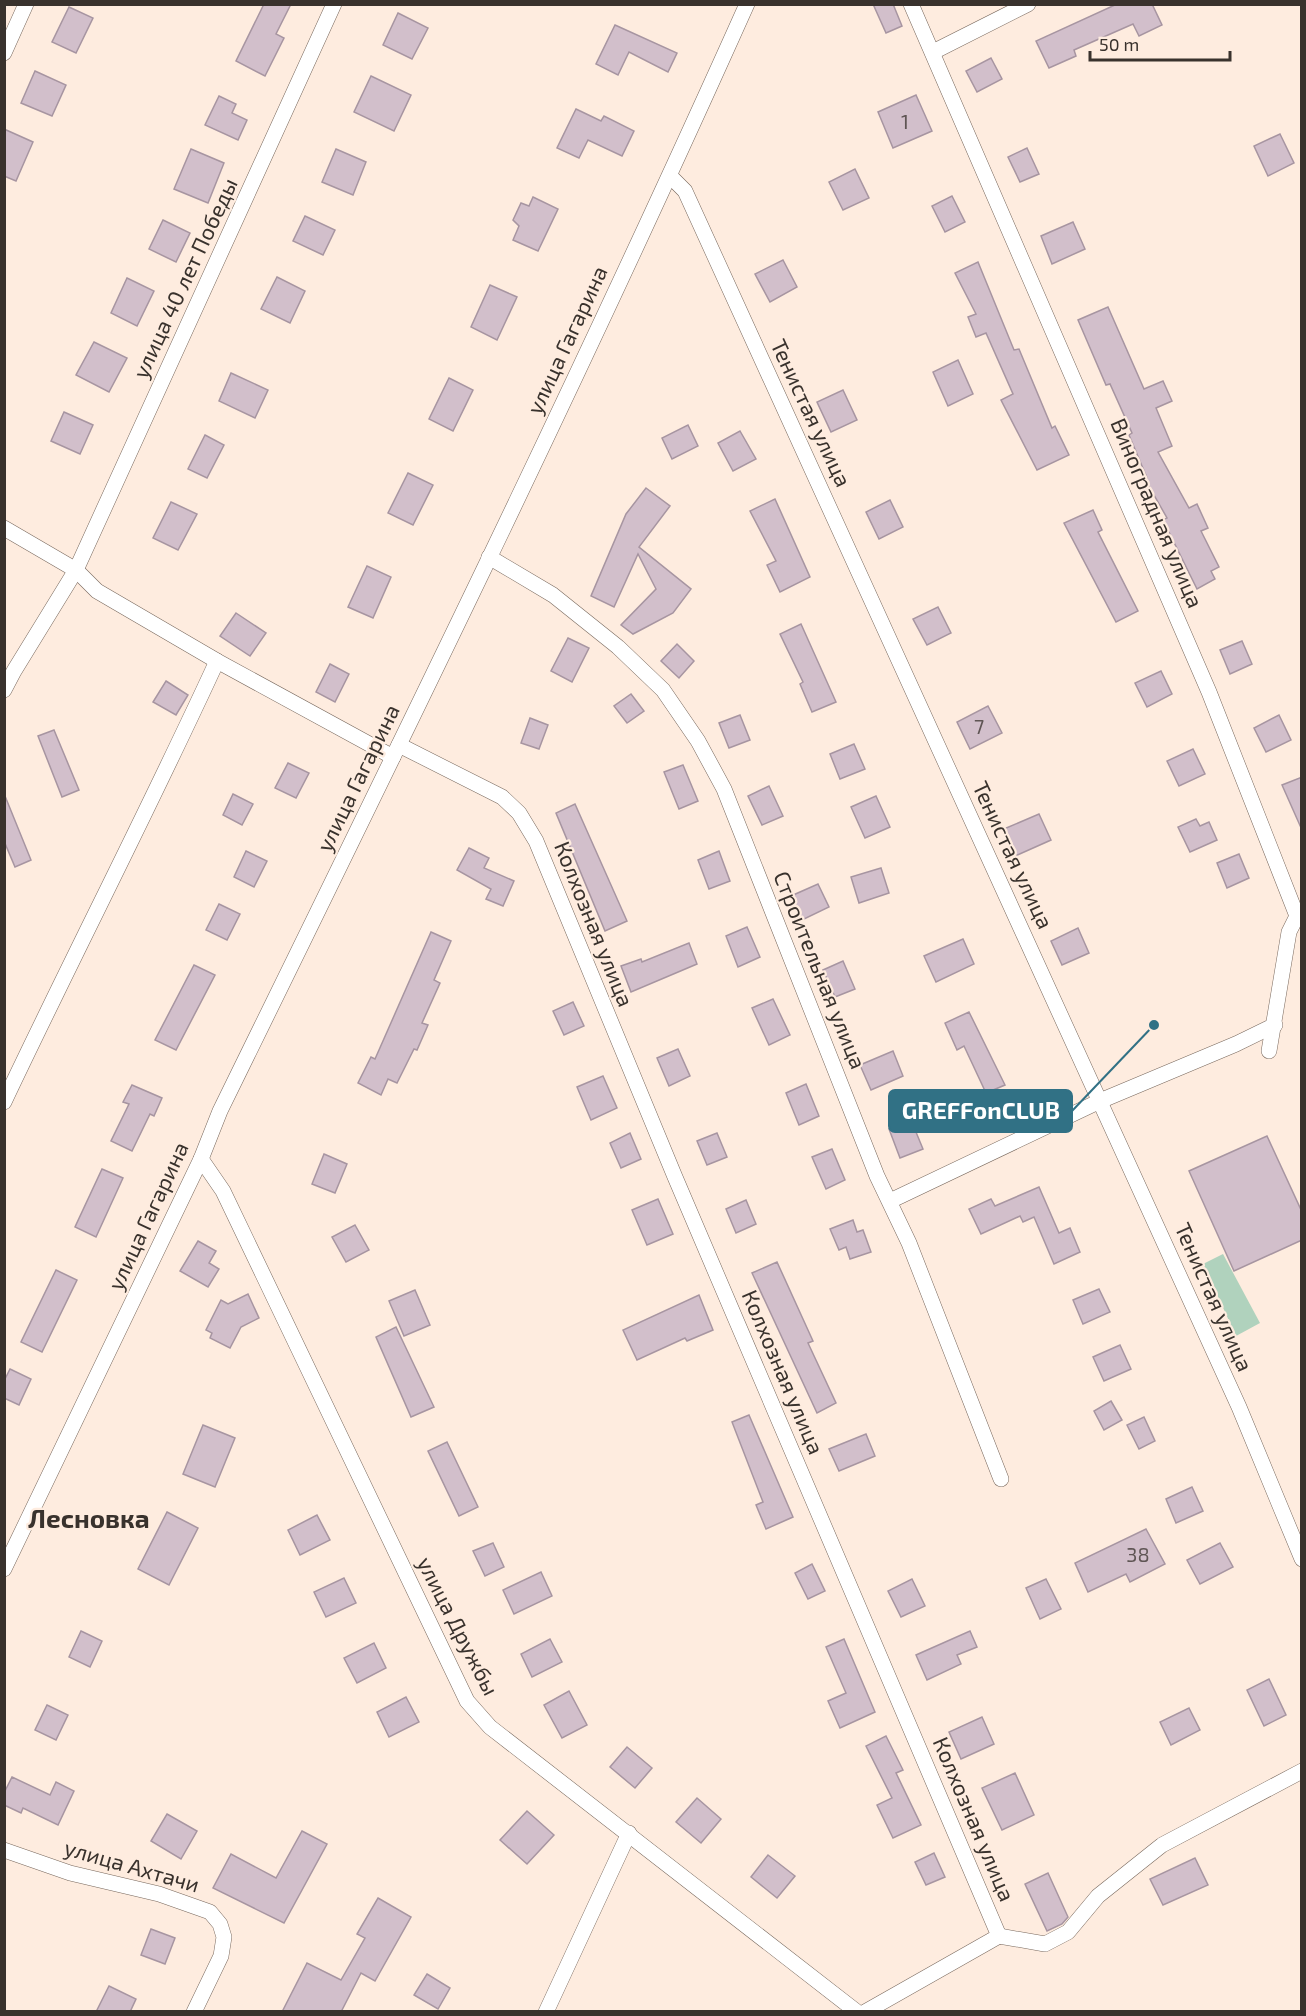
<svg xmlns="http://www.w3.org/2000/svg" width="1306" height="2016" viewBox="0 0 1306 2016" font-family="'Exo 2',sans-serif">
  <rect width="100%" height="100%" fill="#feecdf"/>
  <!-- green -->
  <polygon fill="#b0d2bd" points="1223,1254 1260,1323 1236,1336 1203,1264"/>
  <!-- building -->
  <g fill="#d2bfcb" stroke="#a795a1" stroke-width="1.5">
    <polygon points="264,4 291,4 276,34 284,38 265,76 236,61"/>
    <polygon points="873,4 893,4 902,26 886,33"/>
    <polygon points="1117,4 1152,4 1162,25 1139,36 1133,24 1074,50 1076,56 1049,68 1036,41"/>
    <polygon points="69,7 93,18 76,53 52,42"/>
    <polygon points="398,13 428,28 412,59 383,45"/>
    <polygon points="615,25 677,53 668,72 629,52 618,75 596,64"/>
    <polygon points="991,58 1002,79 977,92 966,71"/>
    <polygon points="35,71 66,85 52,116 21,103"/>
    <polygon points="371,76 411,95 394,131 354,112"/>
    <polygon points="916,95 932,131 893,148 878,112"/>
    <polygon points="219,96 236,104 232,113 247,120 238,140 205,125"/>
    <polygon points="576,109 601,121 604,116 634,131 622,156 588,140 579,158 557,148"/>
    <polygon points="4,129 33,142 16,181 4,176"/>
    <polygon points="1280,134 1294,163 1268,176 1254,146"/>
    <polygon points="1027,148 1039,174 1020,182 1008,157"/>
    <polygon points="191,149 224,163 208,203 174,189"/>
    <polygon points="336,149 366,162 353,195 322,182"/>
    <polygon points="855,169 869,198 843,210 829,182"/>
    <polygon points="952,196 965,222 945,232 932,206"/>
    <polygon points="533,197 558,209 538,251 513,240 519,226 513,220 521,203 529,206"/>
    <polygon points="305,216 335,230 323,255 293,241"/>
    <polygon points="163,220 190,233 176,262 149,249"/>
    <polygon points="1073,222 1085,249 1052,264 1041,236"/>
    <polygon points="783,260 797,287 770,302 755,274"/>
    <polygon points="978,262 1014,350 1019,349 1052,428 1055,426 1069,455 1037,470 1001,400 1013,394 986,333 976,337 968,317 976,314 955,273"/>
    <polygon points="277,277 305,291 290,323 261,309"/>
    <polygon points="127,278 154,291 137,326 111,313"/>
    <polygon points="490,285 517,297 497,340 471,327"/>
    <polygon points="1108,307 1144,389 1163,381 1172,401 1156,408 1172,446 1158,452 1189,508 1197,504 1208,528 1201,531 1219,567 1211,571 1215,579 1197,589 1163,520 1167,518 1145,479 1147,478 1129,435 1132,433 1110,384 1106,385 1078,320"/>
    <polygon points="94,342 127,358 109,392 76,375"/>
    <polygon points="958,360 973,394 948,406 933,372"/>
    <polygon points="231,373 268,390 255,418 219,401"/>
    <polygon points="449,378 473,390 453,431 429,419"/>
    <polygon points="843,390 857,420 831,432 817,402"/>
    <polygon points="64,412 93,425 80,454 51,441"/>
    <polygon points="688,425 698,446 672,459 662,438"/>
    <polygon points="740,431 756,459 733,471 718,443"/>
    <polygon points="205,435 224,445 207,478 188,469"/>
    <polygon points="408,473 433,485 413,525 388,513"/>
    <polygon points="646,488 670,506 639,547 691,589 673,613 633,634 621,625 656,589 638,554 614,607 591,596 626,514"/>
    <polygon points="775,499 810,577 780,592 767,565 776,561 750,511"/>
    <polygon points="890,500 903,527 879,539 866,512"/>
    <polygon points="171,502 197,514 178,550 153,538"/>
    <polygon points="1093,510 1102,530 1098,532 1138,611 1116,622 1064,523"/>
    <polygon points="367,566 391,577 373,618 348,607"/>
    <polygon points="938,607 951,633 927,645 913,619"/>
    <polygon points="236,613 266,633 250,656 220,636"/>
    <polygon points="801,624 836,702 812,712 800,684 803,682 780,634"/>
    <polygon points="568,638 589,648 572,682 551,671"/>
    <polygon points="1242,641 1252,664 1230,674 1220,650"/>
    <polygon points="677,644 694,661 679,678 661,661"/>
    <polygon points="330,664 349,674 335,702 316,692"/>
    <polygon points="1161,671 1172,694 1147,707 1135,683"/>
    <polygon points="166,681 188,695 176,715 153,702"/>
    <polygon points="631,694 644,711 627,723 614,706"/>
    <polygon points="988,706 1002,733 970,749 957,722"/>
    <polygon points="740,715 750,740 729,748 719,723"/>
    <polygon points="1279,715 1291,740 1266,752 1254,728"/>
    <polygon points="530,718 548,725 539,749 521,743"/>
    <polygon points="54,730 79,790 62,797 38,736"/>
    <polygon points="854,744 865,769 840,779 830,754"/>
    <polygon points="1193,749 1205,774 1179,786 1167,761"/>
    <polygon points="288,763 309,773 296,798 275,788"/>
    <polygon points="683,765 698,801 679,809 664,772"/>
    <polygon points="1302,777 1302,830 1282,785"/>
    <polygon points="769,786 783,816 762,825 748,796"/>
    <polygon points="233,794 253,804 242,825 223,815"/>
    <polygon points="5,796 31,860 15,867 4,841"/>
    <polygon points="876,796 890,827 865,838 851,807"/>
    <polygon points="575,804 627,921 605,931 556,813"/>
    <polygon points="1039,814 1051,840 1015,856 1004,829"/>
    <polygon points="1196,819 1200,826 1209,822 1217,840 1190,852 1178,827"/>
    <polygon points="469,848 489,858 484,868 514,881 503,906 486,899 491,889 457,870"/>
    <polygon points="246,851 267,861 254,887 234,877"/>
    <polygon points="719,851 730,881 709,889 698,860"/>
    <polygon points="1239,854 1249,878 1227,888 1217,863"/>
    <polygon points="881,868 889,893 859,903 851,877"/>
    <polygon points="818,884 829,907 802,920 791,896"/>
    <polygon points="219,904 240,914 227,940 206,930"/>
    <polygon points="747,927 760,957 738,967 726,936"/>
    <polygon points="1078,928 1089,953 1062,965 1051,941"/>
    <polygon points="431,932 451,941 434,980 440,983 422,1023 428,1025 417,1050 414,1049 397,1083 388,1079 381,1095 358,1083 371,1057 375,1059"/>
    <polygon points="963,939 974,964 936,982 924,956"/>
    <polygon points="689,943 697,964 631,992 621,966 641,959 642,962"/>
    <polygon points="843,961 855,989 835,997 823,970"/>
    <polygon points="194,965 215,975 176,1050 155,1040"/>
    <polygon points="773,999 790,1035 769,1045 752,1008"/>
    <polygon points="573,1002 584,1026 564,1035 553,1011"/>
    <polygon points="969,1012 1005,1085 986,1093 964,1046 957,1050 945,1023"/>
    <polygon points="678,1049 690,1076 669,1086 657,1058"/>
    <polygon points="893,1051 903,1076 871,1090 860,1065"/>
    <polygon points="603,1076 617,1108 591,1120 577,1087"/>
    <polygon points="806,1084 819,1116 799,1125 786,1093"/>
    <polygon points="132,1085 162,1098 154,1116 150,1114 132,1151 111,1141 129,1104 123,1102"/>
    <polygon points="911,1120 923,1149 900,1158 889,1129"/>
    <polygon points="630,1133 641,1159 621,1168 610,1143"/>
    <polygon points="717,1133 727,1157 707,1165 697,1141"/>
    <polygon points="1267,1136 1302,1212 1302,1240 1234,1271 1189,1171"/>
    <polygon points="832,1149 845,1180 826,1189 812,1157"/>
    <polygon points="324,1154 347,1164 335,1193 312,1184"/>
    <polygon points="102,1169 123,1178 96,1237 75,1227"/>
    <polygon points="1039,1187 1059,1233 1070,1228 1080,1252 1054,1264 1034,1217 1023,1222 1020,1216 981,1234 969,1209 991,1199 995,1206"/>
    <polygon points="658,1199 673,1234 647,1245 632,1210"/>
    <polygon points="746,1200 756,1224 736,1233 726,1209"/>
    <polygon points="853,1220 857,1232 863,1230 871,1252 850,1259 846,1247 839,1250 830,1229"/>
    <polygon points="355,1225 369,1250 346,1262 332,1237"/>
    <polygon points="198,1241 216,1251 209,1263 219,1269 208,1287 180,1271"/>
    <polygon points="777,1262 813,1341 808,1343 836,1403 817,1413 752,1273"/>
    <polygon points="56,1270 77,1280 42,1352 21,1342"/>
    <polygon points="1099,1289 1110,1312 1083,1324 1073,1300"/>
    <polygon points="415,1290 430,1325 404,1336 389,1301"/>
    <polygon points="248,1294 259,1318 241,1327 230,1348 210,1338 212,1333 206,1330 221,1300 228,1304"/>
    <polygon points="699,1295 713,1330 687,1341 685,1338 637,1360 623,1330"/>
    <polygon points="396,1327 434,1407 411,1417 376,1337"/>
    <polygon points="1120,1345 1131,1369 1104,1381 1093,1357"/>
    <polygon points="10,1369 31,1379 19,1405 4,1398 4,1381"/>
    <polygon points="1111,1401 1122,1420 1104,1430 1094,1411"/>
    <polygon points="749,1415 793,1517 766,1529 756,1505 763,1502 732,1422"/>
    <polygon points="1144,1417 1155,1441 1139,1449 1127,1425"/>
    <polygon points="203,1425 235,1438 215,1487 183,1474"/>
    <polygon points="866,1434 875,1456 839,1471 829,1449"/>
    <polygon points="447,1442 478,1507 459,1516 428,1451"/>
    <polygon points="1192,1487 1203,1511 1176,1523 1166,1499"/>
    <polygon points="167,1512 198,1528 169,1585 138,1569"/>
    <polygon points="317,1515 330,1540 300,1555 288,1530"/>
    <polygon points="1146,1529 1165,1564 1130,1582 1126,1574 1088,1592 1075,1563"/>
    <polygon points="493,1543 504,1567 485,1576 473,1551"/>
    <polygon points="1220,1543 1233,1567 1200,1584 1187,1560"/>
    <polygon points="812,1564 825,1591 808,1599 795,1573"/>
    <polygon points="541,1572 552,1596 514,1614 503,1590"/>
    <polygon points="344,1578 356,1603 326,1617 314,1592"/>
    <polygon points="912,1579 925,1606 901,1617 888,1591"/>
    <polygon points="1046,1579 1061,1609 1040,1619 1026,1588"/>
    <polygon points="81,1631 102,1641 90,1667 69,1657"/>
    <polygon points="970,1631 977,1647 957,1655 961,1664 927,1680 916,1655"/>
    <polygon points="550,1639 562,1662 532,1677 521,1654"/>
    <polygon points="844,1639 875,1712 840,1728 828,1701 846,1693 826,1647"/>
    <polygon points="374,1643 386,1668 357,1683 344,1658"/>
    <polygon points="1269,1679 1286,1715 1264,1726 1247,1690"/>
    <polygon points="569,1691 587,1725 562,1738 544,1705"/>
    <polygon points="406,1697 419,1722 389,1737 377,1712"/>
    <polygon points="47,1705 68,1715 56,1740 35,1730"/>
    <polygon points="1189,1708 1200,1730 1171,1745 1160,1722"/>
    <polygon points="982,1717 994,1744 961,1759 949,1732"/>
    <polygon points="886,1736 903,1770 896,1773 921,1825 893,1838 877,1805 892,1798 866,1746"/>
    <polygon points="627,1747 652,1768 635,1788 610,1767"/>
    <polygon points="1015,1773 1034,1815 1002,1830 982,1788"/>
    <polygon points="12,1777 50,1795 56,1782 74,1791 58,1825 23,1808 21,1813 4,1805 4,1793"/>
    <polygon points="697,1798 721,1819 701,1843 676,1822"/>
    <polygon points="527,1811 554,1835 527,1864 500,1840"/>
    <polygon points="167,1814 197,1831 181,1859 151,1841"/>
    <polygon points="302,1831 327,1844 284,1923 213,1888 231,1854 276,1878"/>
    <polygon points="934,1853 945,1877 926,1885 915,1862"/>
    <polygon points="768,1855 795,1876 777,1898 751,1877"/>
    <polygon points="1195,1858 1208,1885 1163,1905 1150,1879"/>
    <polygon points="1048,1873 1068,1917 1062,1924 1047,1931 1025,1884"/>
    <polygon points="378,1898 411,1917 375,1981 361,1973 341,2012 282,2012 307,1963 341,1980 365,1938 357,1934"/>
    <polygon points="151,1929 175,1938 165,1964 141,1955"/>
    <polygon points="427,1974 450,1988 438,2009 414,1995"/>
    <polygon points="109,1986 136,1999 130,2012 96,2012"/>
  </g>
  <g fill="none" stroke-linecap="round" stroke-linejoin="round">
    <!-- street casing -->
    <g stroke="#78685d" stroke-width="16">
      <g id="street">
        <polyline points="911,4 1209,692 1297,916 1289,932 1269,1051"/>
        <polyline points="933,52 1028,4"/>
        <polyline points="4,53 26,4"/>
        <polyline points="670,176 685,191 1239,1407 1302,1559"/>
        <polyline points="4,528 76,570 97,591 217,661 393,757"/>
        <polyline points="489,557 553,595 618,647 663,690 698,741 724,789 877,1176 909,1243 1001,1479"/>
        <polyline points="4,690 14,671 76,570 334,4"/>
        <polyline points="399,745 502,797 519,813 536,841 675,1177 999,1936 865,2012"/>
        <path d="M 4,1102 C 74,954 149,809 217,661"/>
        <polyline points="201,1159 223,1191 467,1701 490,1727 857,2012"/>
        <polyline points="890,1201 1100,1101 1236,1044 1275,1025"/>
        <path d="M 4,1569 L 201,1159 L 220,1111 C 400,744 580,377 747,4"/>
        <polyline points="4,1850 70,1873 159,1894 210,1912 220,1924 224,1937 221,1956 194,2012"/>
        <polyline points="999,1936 1045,1944 1068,1932 1098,1896 1162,1845 1302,1771"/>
        <polyline points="546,2012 629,1833"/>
      </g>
    </g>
    <!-- street -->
    <use href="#street" stroke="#fff" stroke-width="15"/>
  </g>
  <g text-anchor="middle" stroke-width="4.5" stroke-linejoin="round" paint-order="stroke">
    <!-- number labels -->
    <g font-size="20" fill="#5f5554">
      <text x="905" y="129">1</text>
      <text x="979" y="734">7</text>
      <text x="1138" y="1562">38</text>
    </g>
    <!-- street labels -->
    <g font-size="22" fill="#39322d" stroke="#feecdf">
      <text transform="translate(185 278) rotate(-65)" y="8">улица 40 лет Победы</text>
      <text transform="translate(567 340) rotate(-65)" y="8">улица Гагарина</text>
      <text transform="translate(811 413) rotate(65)" y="8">Тенистая улица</text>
      <text transform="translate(1157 513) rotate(67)" y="8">Виноградная улица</text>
      <text transform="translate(358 778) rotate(-64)" y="8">улица Гагарина</text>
      <text transform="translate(1013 855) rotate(65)" y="8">Тенистая улица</text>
      <text transform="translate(594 924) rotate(68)" y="8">Колхозная улица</text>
      <text transform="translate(820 970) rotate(68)" y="8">Строительная улица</text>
      <text transform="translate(148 1216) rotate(-65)" y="8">улица Гагарина</text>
      <text transform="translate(1214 1297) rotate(66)" y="8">Тенистая улица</text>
      <text transform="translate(783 1372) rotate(67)" y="8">Колхозная улица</text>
      <text transform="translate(458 1626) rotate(63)" y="8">улица Дружбы</text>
      <text transform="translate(974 1819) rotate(67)" y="8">Колхозная улица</text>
      <text transform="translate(132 1866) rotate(16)" y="8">улица Ахтачи</text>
    </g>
    <!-- quarter labels -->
    <g font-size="26" font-weight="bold" fill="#39322d" stroke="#feecdf">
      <text x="89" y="1528">Лесновка</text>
    </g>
  </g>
  <!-- callouts -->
  <path fill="none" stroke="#317185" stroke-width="2" d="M1154 1025L1072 1111"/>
  <circle fill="#317185" stroke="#feecdf" stroke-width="2" cx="1154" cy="1025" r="6"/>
  <rect fill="#317185" stroke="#317185" stroke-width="2" x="889" y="1090" width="183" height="42" rx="6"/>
  <g font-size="24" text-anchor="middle" font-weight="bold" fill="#fff">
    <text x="981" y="1119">GREFFonCLUB</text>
  </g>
  <!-- border -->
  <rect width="1306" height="2016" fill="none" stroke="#39322d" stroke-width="12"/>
  <!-- scale -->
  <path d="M1090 51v9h140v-9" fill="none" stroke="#39322d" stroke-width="3"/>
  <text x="1099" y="51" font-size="18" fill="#39322d" stroke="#feecdf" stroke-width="4.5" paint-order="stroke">50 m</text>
</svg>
